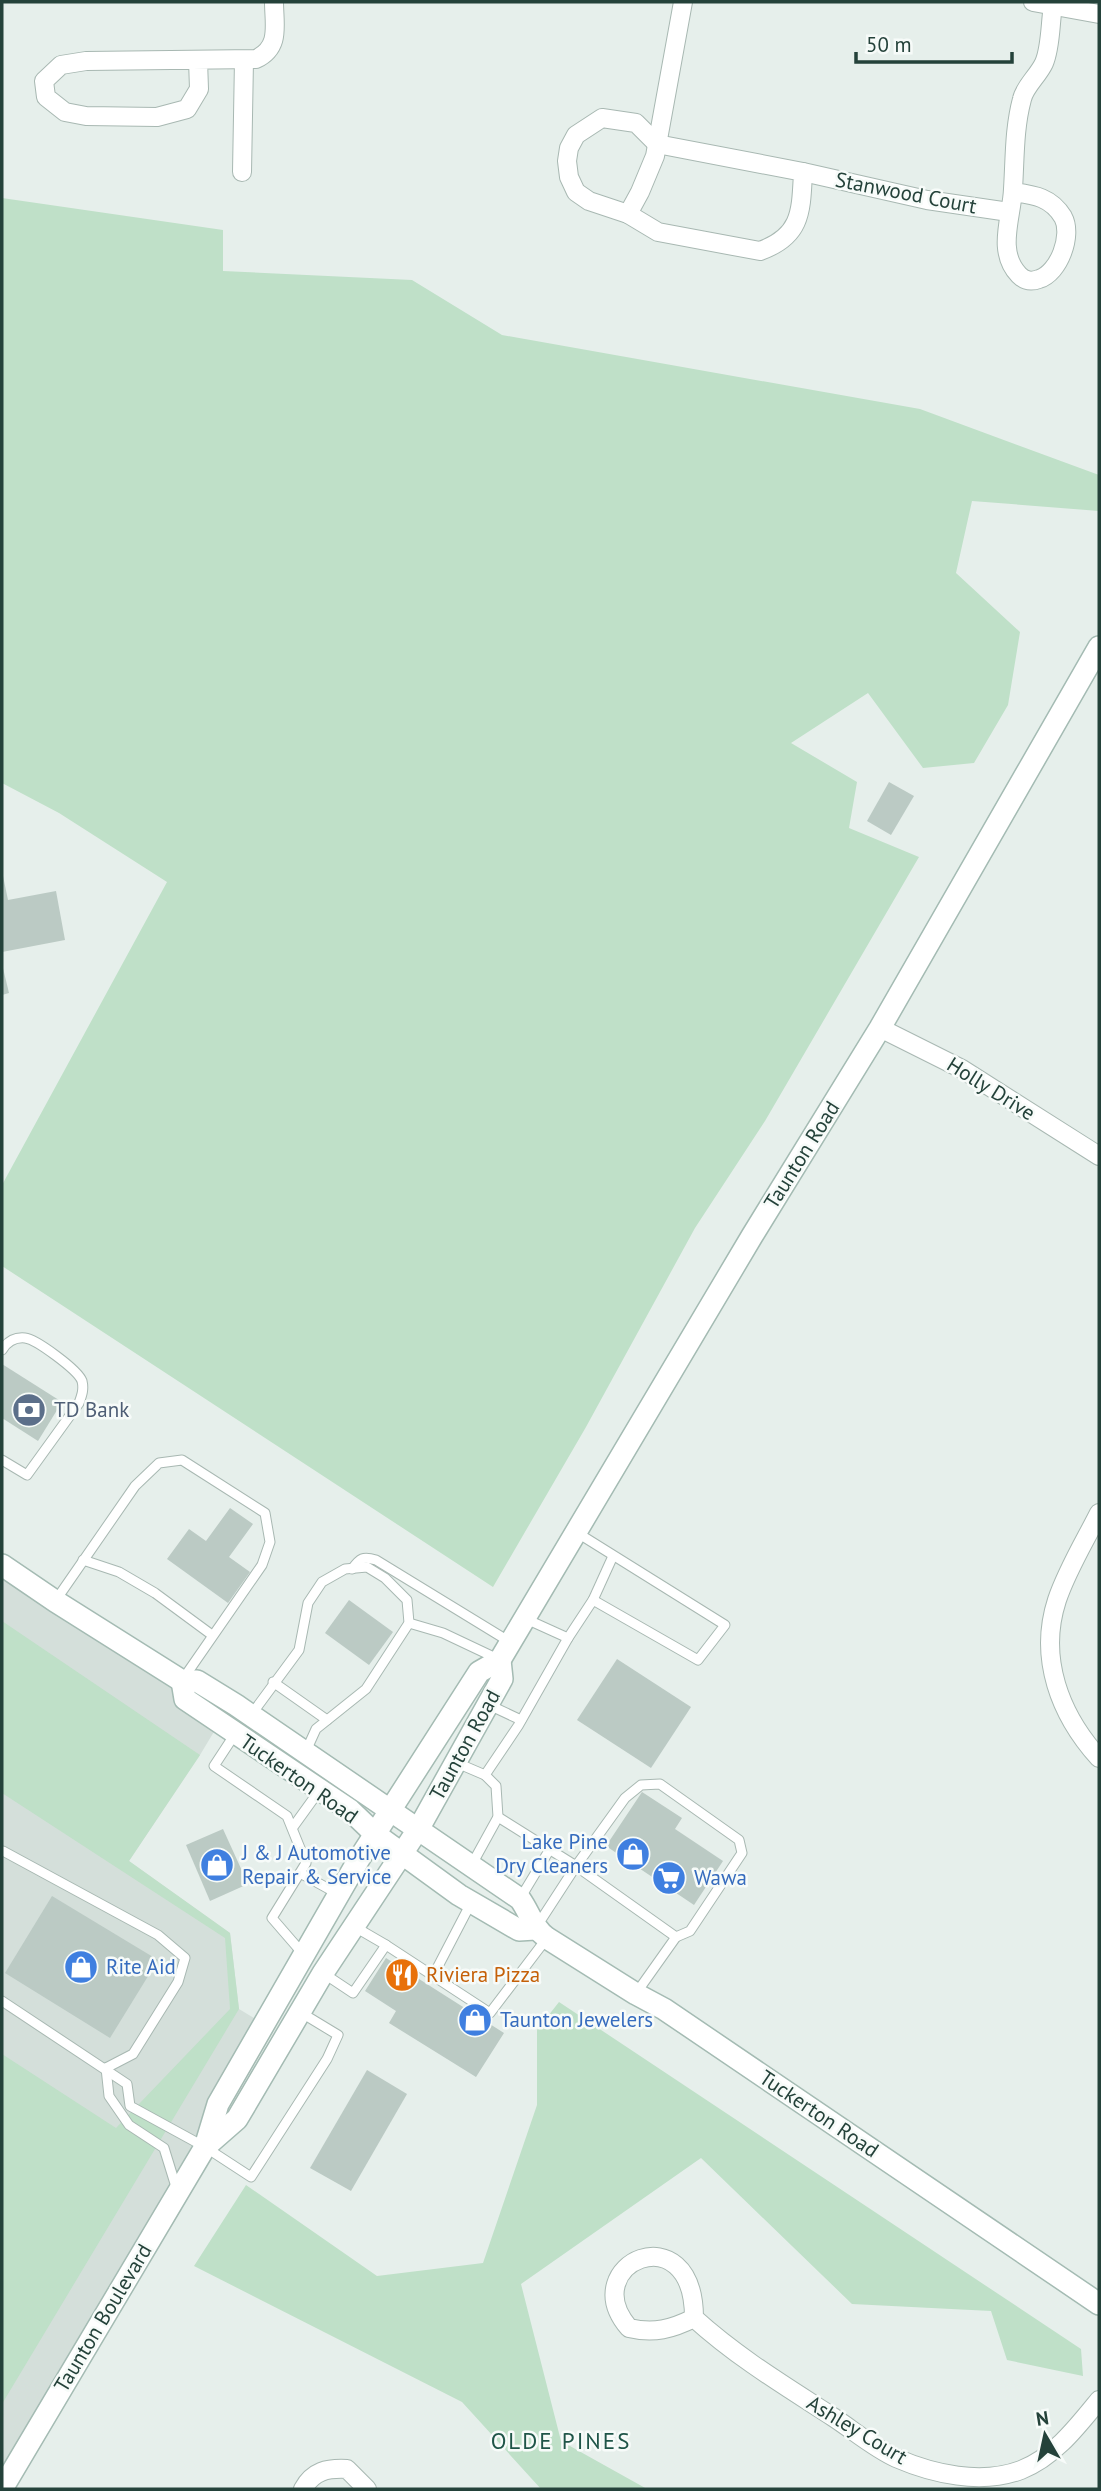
<svg xmlns="http://www.w3.org/2000/svg" width="1101" height="2491" viewBox="0 0 1101 2491" font-family="'PT Sans',sans-serif">
  <rect width="100%" height="100%" fill="#e6efeb"/>
  <!-- built -->
  <polygon fill="#d4dfda" points="2,1565 221,1720 200,1755 129,1861 230,1933 239,2009 274,2030 2,2489"/>
  <!-- green -->
  <g fill="#bfe0c8">
    <polygon points="2,198 223,230 223,271 412,280 502,335 920,409 1099,475 1099,511 972,501 956,573 1020,632 1008,705 974,763 923,768 868,693 791,743 857,782 849,828 919,857 765,1121 695,1228 586,1427 493,1587 2,1266 2,1185 167,882 59,813 2,783"/>
    <polygon points="2,1621 200,1755 129,1861 230,1933 239,2009 2,2404 2,2054 116,2128 230,2009 225,1938 2,1793"/>
    <polygon points="559,2002 1081,2349 1083,2376 1007,2360 991,2311 852,2304 701,2158 521,2284 561,2441 647,2489 541,2489 462,2402 194,2266 246,2185 377,2276 483,2263 537,2105 537,2030"/>
  </g>
  <!-- building -->
  <g fill="#bbcac4">
    <polygon points="889,782 914,796 891,835 867,821"/>
    <polygon points="2,871 8,900 56,891 65,940 2,952"/>
    <polygon points="2,964 9,993 2,995"/>
    <polygon points="2,1364 62,1402 38,1441 2,1418"/>
    <polygon points="230,1508 253,1524 229,1557 250,1572 228,1603 167,1559 189,1529 206,1541"/>
    <polygon points="349,1600 393,1632 369,1665 325,1633"/>
    <polygon points="617,1659 691,1707 651,1768 577,1720"/>
    <polygon points="642,1792 682,1818 675,1829 723,1861 694,1905 606,1846"/>
    <polygon points="223,1829 248,1884 210,1901 186,1845"/>
    <polygon points="52,1896 158,1960 110,2038 5,1973"/>
    <polygon points="386,1958 504,2033 476,2077 389,2023 396,2011 365,1991"/>
    <polygon points="367,2070 407,2094 351,2191 310,2168"/>
  </g>
  <g fill="none" stroke-linecap="round" stroke-linejoin="round">
    <!-- lane casing -->
    <g stroke="#a8b8b2" stroke-width="11">
      <g id="lane">
        <path d="M 2,1350 C 7,1342 15,1337 25,1338 C 36,1339 78,1370 82,1381 C 84,1389 82,1395 79,1403 L 27,1475 L 2,1460"/>
        <polyline points="83,1560 119,1572 155,1593 212,1635"/>
        <path d="M 352,1569 C 360,1558 363,1556 376,1560 L 510,1642"/>
        <polyline points="56,1600 135,1486 159,1463 182,1460 265,1513 270,1542 262,1565 183,1679"/>
        <polyline points="593,1600 613,1556"/>
        <polyline points="526,1619 568,1638 593,1600 698,1660 725,1625 576,1532"/>
        <polyline points="409,1623 443,1633 498,1659"/>
        <polyline points="273,1682 327,1720"/>
        <polyline points="489,1705 521,1720"/>
        <polyline points="251,1715 299,1650 308,1603 322,1582 345,1569 367,1567 385,1578 407,1600 409,1623 366,1689 316,1729 306,1751"/>
        <polyline points="235,1734 214,1766 287,1816 306,1863 272,1918 304,1955"/>
        <polyline points="457,1763 485,1775"/>
        <polyline points="498,1817 576,1866 625,1798 641,1785 660,1784 739,1840 742,1853 690,1931 676,1937"/>
        <polyline points="293,1827 319,1791"/>
        <polyline points="3,1851 158,1935 185,1958 178,1982 133,2054 106,2068"/>
        <polyline points="471,1866 498,1817 496,1786 485,1775 518,1726 568,1638"/>
        <polyline points="300,1873 338,1894"/>
        <polyline points="521,1897 550,1849"/>
        <polyline points="537,1926 576,1866 676,1937 637,1992"/>
        <polyline points="355,1927 386,1945 490,2013 547,1938"/>
        <polyline points="323,1973 353,1993 386,1945"/>
        <polyline points="433,1976 471,1903"/>
        <polyline points="2,2001 127,2084 130,2106 205,2147 251,2177 327,2059 338,2035 300,2012"/>
        <polyline points="106,2068 109,2096 129,2125 164,2148 177,2190"/>
      </g>
    </g>
    <!-- street casing -->
    <g stroke="#a8b8b2" stroke-width="20">
      <g id="street">
        <polyline points="1033,2 1099,14"/>
        <path d="M 198,60 L 199,89 L 187,109 L 157,117 L 86,116 L 65,112 L 46,97 L 44,81 L 61,65 L 86,61 L 256,59 C 281,47 274,25 274,2"/>
        <path d="M 602,118 L 636,123 L 657,144 L 803,172 C 801,211 802,236 760,251 L 658,232 L 628,214 L 589,201 L 576,192 L 569,177 L 567,161 L 569,148 L 576,135 Z"/>
        <polyline points="242,172 244,60"/>
        <polyline points="803,172 927,200 1009,212"/>
        <path d="M 1013,192 C 1034,195 1051,197 1063,217 C 1073,235 1059,273 1039,279 C 1031,282 1025,281 1019,275 C 996,251 1012,217 1013,189 C 1015,158 1014,129 1022,99 C 1025,86 1038,76 1044,63 C 1051,47 1050,23 1053,6"/>
        <polyline points="628,214 640,192 655,156 683,2"/>
        <polyline points="880,1028 962,1069 1099,1156"/>
        <path d="M 1099,1513 C 1085,1541 1067,1570 1057,1600 C 1038,1658 1060,1715 1099,1758"/>
        <path d="M 694,2318 C 672,2329 654,2334 629,2328 C 574,2264 694,2211 694,2318 C 737,2357 785,2386 833,2417 C 853,2430 874,2448 896,2458 C 933,2474 981,2485 1021,2470 C 1054,2457 1077,2427 1099,2400"/>
        <path d="M 303,2489 C 313,2471 327,2468 347,2469 L 367,2489"/>
      </g>
    </g>
    <!-- secondary casing -->
    <g stroke="#a4bbb3" stroke-width="24">
      <g id="secondary">
        <path d="M 2,1565 L 55,1601 L 182,1681 L 197,1681 L 236,1705 L 520,1899 C 530,1913 533,1928 547,1938 L 636,1994 L 664,2009 L 1099,2304"/>
        <polyline points="182,1681 185,1699 350,1810 375,1834 459,1895 519,1930 535,1929"/>
        <polyline points="205,2147 237,2119 323,1973 419,1828 502,1679 500,1660"/>
        <polyline points="2,2489 205,2147 218,2104 359,1859 479,1672 500,1660 752,1236 880,1028 1099,647"/>
      </g>
    </g>
    <!-- lane -->
    <use href="#lane" stroke="#fff" stroke-width="9"/>
    <!-- street -->
    <use href="#street" stroke="#fff" stroke-width="18"/>
    <!-- secondary -->
    <use href="#secondary" stroke="#fff" stroke-width="21"/>
  </g>
  <!-- icons -->
  <defs>
    <g id="bank-disc" transform="scale(1.75)"><circle r="9.5" fill="#5c6f8a" stroke="#f7fbf9"/><path d="M-6-4H6V4H-6ZM0-2.3a2.3 2.3 0 1 0 0 4.6a2.3 2.3 0 1 0 0-4.6Z" fill="#fff"/></g>
    <g id="shop-disc" transform="scale(1.75)"><circle r="9.5" fill="#3f7fe0" stroke="#f7fbf9"/><path d="M-5-2.5h2.3a2.7 3.5 0 0 1 5.4 0H5L5.5 6h-11ZM-1.5-2.5h3a1.5 2.3 0 0 0-3 0Z" fill="#fff"/></g>
    <g id="supermarket-disc" transform="scale(1.75)"><circle r="9.5" fill="#3f7fe0" stroke="#f7fbf9"/><path d="M-6-5.5h2.5l.6 2H6L4.5 2H-2.5L-4.4-4H-6ZM-1.5 3.2a1.3 1.3 0 1 0 .1 0ZM3 3.2a1.3 1.3 0 1 0 .1 0Z" fill="#fff"/></g>
    <g id="restaurant-disc" transform="scale(1.75)"><circle r="9.5" fill="#e8710a" stroke="#f7fbf9"/><path d="M-5-6h1v4h1v-4h1v4h1v-4h1v5L-1.5 .5V6h-2V.5L-5-1ZM5-6V6H3V1.5H1.5Q1.5-4 5-6Z" fill="#fff"/></g>
  </defs>
  <g fill-rule="evenodd">
    <use href="#bank-disc" x="29" y="1410"/>
    <use href="#shop-disc" x="633" y="1854"/>
    <use href="#shop-disc" x="217" y="1865"/>
    <use href="#supermarket-disc" x="669" y="1878"/>
    <use href="#shop-disc" x="81" y="1967"/>
    <use href="#restaurant-disc" x="402" y="1975"/>
    <use href="#shop-disc" x="475" y="2020"/>
  </g>
  <g text-anchor="middle" stroke-width="5" stroke-linejoin="round" paint-order="stroke">
    <!-- street labels -->
    <g font-size="21" fill="#24423a" stroke="#f7fbf9">
      <text transform="translate(906 193) rotate(11)" y="7">Stanwood Court</text>
      <text transform="translate(991 1089) rotate(32)" y="7">Holly Drive</text>
      <text transform="translate(802 1155) rotate(-58)" y="7">Taunton Road</text>
      <text transform="translate(465 1745) rotate(-61)" y="7">Taunton Road</text>
      <text transform="translate(299 1779) rotate(35)" y="7">Tuckerton Road</text>
      <text transform="translate(819 2114) rotate(34)" y="7">Tuckerton Road</text>
      <text transform="translate(103 2318) rotate(-59)" y="7">Taunton Boulevard</text>
      <text transform="translate(857 2430) rotate(31)" y="7">Ashley Court</text>
    </g>
    <!-- service labels -->
    <g font-size="21" fill="#4e5e75" stroke="#f7fbf9" text-anchor="start">
      <text x="54" y="1417">TD Bank</text>
    </g>
    <!-- shop labels -->
    <g font-size="21" fill="#366cbe" stroke="#f7fbf9" text-anchor="start">
      <text x="608" y="1849" text-anchor="end">Lake Pine<tspan x="608" dy="24">Dry Cleaners</tspan></text>
      <text x="242" y="1860">J &amp; J Automotive<tspan x="242" dy="24">Repair &amp; Service</tspan></text>
      <text x="694" y="1885">Wawa</text>
      <text x="106" y="1974">Rite Aid</text>
      <text x="500" y="2027">Taunton Jewelers</text>
    </g>
    <!-- food labels -->
    <g font-size="21" fill="#c56008" stroke="#f7fbf9" text-anchor="start">
      <text x="426" y="1982">Riviera Pizza</text>
    </g>
    <!-- neighbourhood labels -->
    <g font-size="23" letter-spacing="2" fill="#1f5548" stroke="#f7fbf9">
      <text x="561" y="2449">OLDE PINES</text>
    </g>
  </g>
  <!-- border -->
  <rect width="1101" height="2491" fill="none" stroke="#24423a" stroke-width="7"/>
  <!-- north arrow -->
  <g transform="translate(1045 2435) rotate(351)" stroke="#f7fbf9" stroke-width="5" paint-order="stroke">
  <path d="M0-5L12 26L0 18L-12 26Z" fill="#24423a"/>
  <text y="-10" font-size="19" font-weight="bold" text-anchor="middle" fill="#24423a">N</text>
  </g>
  <!-- scale -->
  <path d="M856 52v10h156v-10" fill="none" stroke="#24423a" stroke-width="3.5"/>
  <text x="866" y="52" font-size="21" fill="#24423a" stroke="#f7fbf9" stroke-width="5" paint-order="stroke">50 m</text>
</svg>
